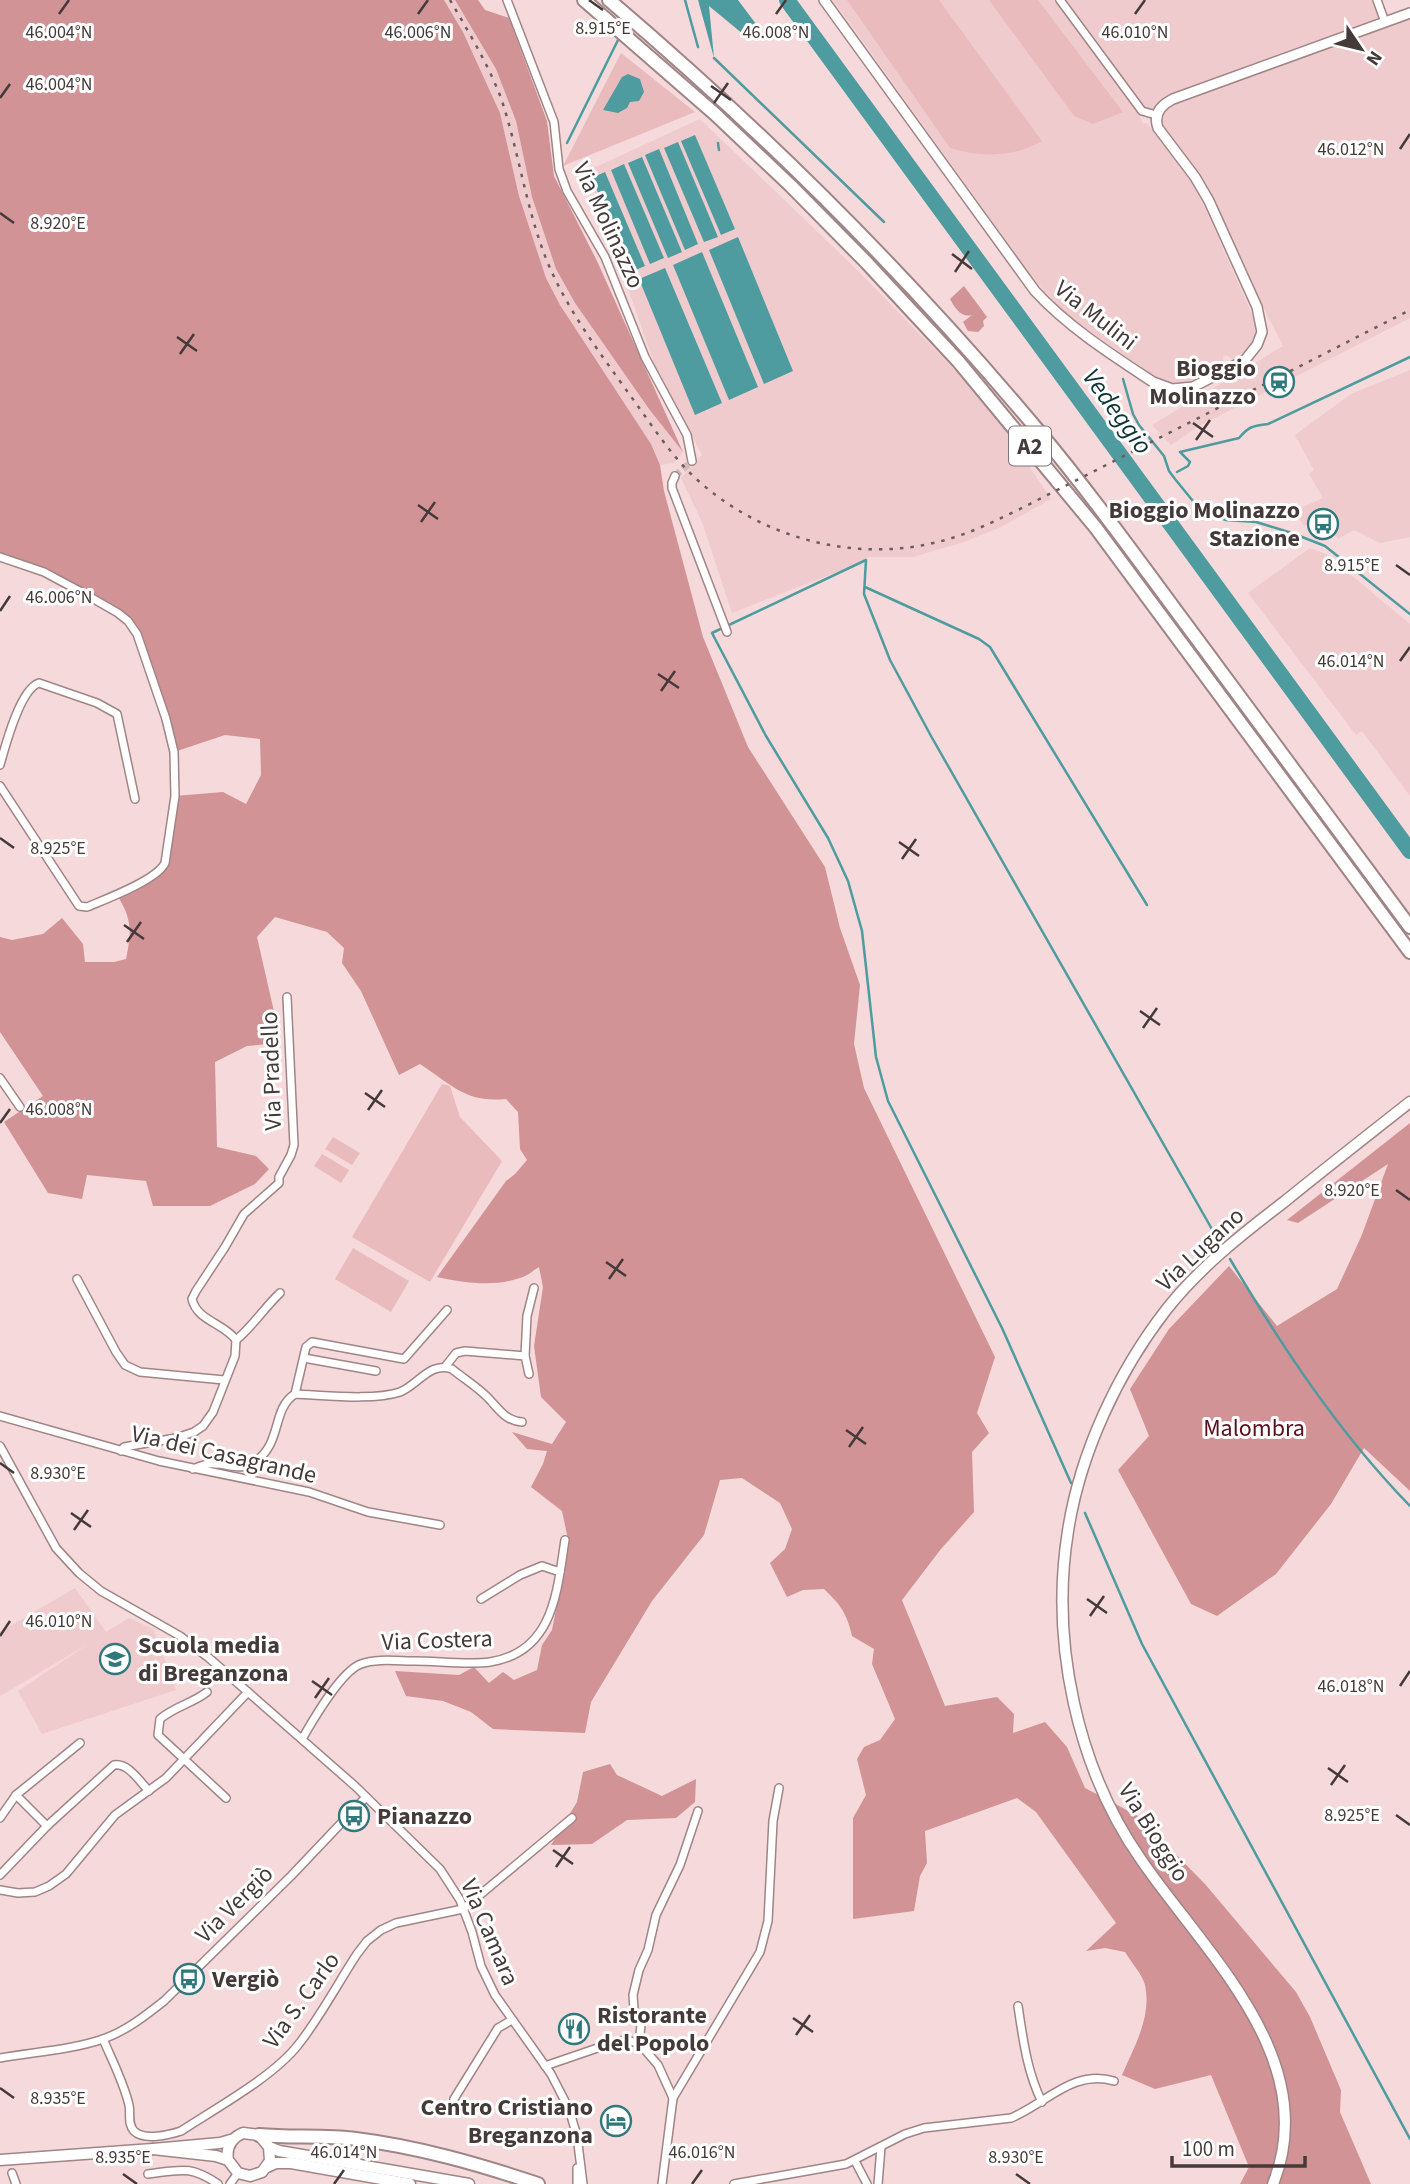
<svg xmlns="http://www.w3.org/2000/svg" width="1410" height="2184" viewBox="0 0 1410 2184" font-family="'Source Sans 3',sans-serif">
  <rect width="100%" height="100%" fill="#f6d9da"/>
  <!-- built -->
  <g fill="#f0cbcd">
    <polygon points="444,0 455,0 496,69 516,121 532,197 556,269 575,303 649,409 683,452 674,463 660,465 651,444 560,305 546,278 519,196 500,113 463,32"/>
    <polygon points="833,0 1057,0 1134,103 1143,124 1147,123 1191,182 1205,208 1254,319 1256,327 1255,335 1249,347 1236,358 1232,359 1226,355 1223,357 1224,362 1221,366 1191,381 1182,383 1168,382 1151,375 1066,314 1036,282"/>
    <polygon points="1060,0 1377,0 1385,22 1410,13 1410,318 1199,426 1171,445 1152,425 1283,346 1209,201 1156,120 1142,111"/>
    <polygon points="700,119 854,267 987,403 1051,499 1001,527 964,542 913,557 868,557 842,570 732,613 702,522 681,478 702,455 654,363 587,171"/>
    <polygon points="1410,370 1410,537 1380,543 1354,530 1338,539 1335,533 1327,537 1321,525 1311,529 1308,524 1304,526 1294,511 1323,498 1309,474 1314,470 1295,435 1351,394"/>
    <polygon points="1310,548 1326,554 1410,624 1410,796 1362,731 1356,735 1248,593"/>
    <polygon points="75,1588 106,1632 129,1618 153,1629 176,1690 42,1734 18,1691 88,1644 0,1696 0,1632"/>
  </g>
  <!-- green -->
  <g fill="#eabbbd">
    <path d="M 847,0 L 939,0 L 1042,141 C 1014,158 980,157 950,148 Z"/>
    <polygon points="989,0 1038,0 1123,112 1093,124 1074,116"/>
    <polygon points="621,53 695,112 563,166"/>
    <polygon points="442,1084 450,1086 460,1117 502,1161 430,1282 352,1237"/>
    <polygon points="333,1137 360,1153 352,1165 325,1149"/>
    <polygon points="322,1154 349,1170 341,1183 314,1166"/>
    <polygon points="353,1248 409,1281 391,1312 335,1279"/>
  </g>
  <!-- forest -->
  <g fill="#d19396">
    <path d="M 0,0 L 444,0 L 463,32 L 500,113 L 519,196 L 546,278 L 560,305 L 651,444 L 660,465 L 664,491 L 703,637 L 748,747 L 825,867 L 840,928 L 860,985 L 854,1044 L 864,1088 L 995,1357 L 977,1413 L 989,1433 L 972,1452 L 974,1512 L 941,1549 L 902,1600 L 945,1706 L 997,1697 L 1014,1714 L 1013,1733 L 1045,1722 L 1067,1747 L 1085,1788 L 1138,1816 L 1205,1884 L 1296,1992 L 1310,2017 L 1341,2090 L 1340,2112 L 1371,2184 L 1240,2184 L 1249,2167 L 1211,2075 L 1155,2089 L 1122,2075 C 1134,2047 1152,2017 1145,1985 C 1142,1974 1131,1962 1125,1952 L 1105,1948 L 1086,1951 L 1116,1923 L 1036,1812 L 1017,1798 L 925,1831 L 927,1863 L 920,1876 L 914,1911 L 853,1919 L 853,1818 L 866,1795 L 857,1759 L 864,1747 L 880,1740 L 895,1719 L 872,1664 L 874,1649 L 852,1636 C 847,1614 841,1605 824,1589 L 803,1590 L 787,1597 L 770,1563 L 785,1549 L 792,1529 L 780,1503 L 742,1478 L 720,1480 L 704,1535 L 652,1601 L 591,1702 L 585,1733 L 493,1729 L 471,1712 L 443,1701 L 406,1696 L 395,1671 L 459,1675 L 474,1667 L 489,1683 L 503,1672 L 514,1680 L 537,1670 L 542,1645 L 552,1630 L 569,1544 L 562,1511 L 531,1487 L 543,1464 L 547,1451 L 527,1449 L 512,1432 L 552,1444 L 566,1422 L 541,1397 L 534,1346 L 543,1287 L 539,1267 C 535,1269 530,1274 525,1276 C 497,1288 466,1283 437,1277 L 506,1181 L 515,1174 L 527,1160 L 520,1149 L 518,1112 L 506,1099 C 466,1103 452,1085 420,1064 L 399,1075 L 361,991 L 342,963 L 344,948 L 327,932 L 275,917 L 257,937 L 275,1016 L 269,1044 L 247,1046 L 215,1062 L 217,1147 L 256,1156 L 269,1169 L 255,1184 L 210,1206 L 153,1206 L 146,1181 L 87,1175 L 82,1199 L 48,1193 L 4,1122 L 43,1096 L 0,1032 L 0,937 L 12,940 L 43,934 L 62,918 L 83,944 L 85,962 L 114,962 L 126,959 C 132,930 132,919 116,893 L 162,869 L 175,796 L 223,792 L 246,804 L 261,775 L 260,739 L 225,735 L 174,752 L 152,677 L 128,621 L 44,572 L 0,557 Z"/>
    <polygon points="455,0 478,0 485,10 509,18 547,121 554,176 597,261 683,452 649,409 575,303 556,269 532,197 516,121 496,69"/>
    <path d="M 964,286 L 987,317 L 983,321 L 984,326 L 978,332 L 968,331 L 963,322 L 972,315 C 961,318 955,308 950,299 Z"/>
    <polygon points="1410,1123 1410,1491 1364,1448 1331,1504 1276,1574 1217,1616 1191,1604 1118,1470 1149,1436 1130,1389 1169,1329 1229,1266 1277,1326 1337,1289 1361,1237 1388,1164 1298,1223 1287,1220"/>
    <polygon points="610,1764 617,1775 662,1796 696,1779 695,1802 676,1818 627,1820 592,1844 551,1845 577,1802 583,1772"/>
  </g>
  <!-- water -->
  <g fill="#4e9c9f">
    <polygon points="698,0 738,0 759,28 749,39 709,6 714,58"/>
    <polygon points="628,74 640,79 644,92 639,101 630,102 627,108 618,113 603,110 622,77"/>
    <polygon points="695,135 735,229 721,235 681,141"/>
    <polygon points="678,142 718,237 704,242 664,148"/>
    <polygon points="659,149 698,244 685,250 645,155"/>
    <polygon points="642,157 682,252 668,258 628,163"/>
    <polygon points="624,164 664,258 650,264 611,170"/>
    <polygon points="605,172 645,266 631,272 592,178"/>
    <polygon points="738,237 793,371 764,384 709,250"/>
    <polygon points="702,252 758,387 729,400 673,265"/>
    <polygon points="665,268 722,403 695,415 639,279"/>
  </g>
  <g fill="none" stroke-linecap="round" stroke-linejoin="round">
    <!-- stream -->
    <g stroke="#4e9c9f" stroke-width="2.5">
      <polyline points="685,0 698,47"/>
      <polyline points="714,58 884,222"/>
      <polyline points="567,143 620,36"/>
      <polyline points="718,143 719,150"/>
      <polyline points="1123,379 1133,414 1139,425 1164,456 1169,471 1175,479 1197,506 1212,515 1226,520 1256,522 1292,533 1325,546 1410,614"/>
      <path d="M 1177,472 L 1188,466 L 1190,462 L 1180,452 L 1239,438 C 1249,426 1253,426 1268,424 L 1410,357"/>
      <polyline points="865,587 979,639 990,647 1147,905"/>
      <path d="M 1230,1259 C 1282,1347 1339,1433 1410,1506"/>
      <polyline points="1071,1483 1002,1328 888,1101 876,1057 862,931 848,881 828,838 766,736 712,633 866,560 864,594 890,660 931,736 1217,1238"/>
      <polyline points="1085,1513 1142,1644 1410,2139"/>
    </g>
    <!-- river -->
    <polyline stroke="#4e9c9f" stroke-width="16" points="787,0 1410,851"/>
    <!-- minor-tunnel -->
    <polyline stroke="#d3b9ba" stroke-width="7" stroke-dasharray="7 3.5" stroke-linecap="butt" points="675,476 692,461"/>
    <!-- minor casing -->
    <g stroke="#a08586" stroke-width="10">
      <g id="minor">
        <polyline points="507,0 554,122 559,169 567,191 605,257 645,357 687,435 692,461"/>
        <polyline points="1060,0 1142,111 1156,115"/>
        <polyline points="1377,0 1385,22"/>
        <polyline points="675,476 672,483 672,488 727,632"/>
        <path d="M 0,557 L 44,572 L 85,594 L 118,613 L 128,621 L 137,634 L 166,719 L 174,752 L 175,796 L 165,863 C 157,880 106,899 87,907 L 79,906 L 0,786"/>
        <path d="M 0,765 C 5,747 20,689 39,683 L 97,703 L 117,714 L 135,799"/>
        <polyline points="0,1078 20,1107"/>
        <polyline points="77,1279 116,1352 125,1365 140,1372 224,1380"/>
        <path d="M 236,1340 C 224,1323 197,1321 192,1299 L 196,1291 L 225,1247 L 244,1214 L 279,1183 L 279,1177 L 291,1155 L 294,1145 L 287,997"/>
        <polyline points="525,1356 527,1316 534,1288"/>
        <polyline points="304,1358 376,1371"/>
        <polyline points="445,1367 456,1353 465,1351 525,1356 529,1374"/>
        <polyline points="295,1394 306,1347 312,1342 404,1359 447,1310"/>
        <polyline points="0,1416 159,1461 309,1492 368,1512 440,1525"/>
        <polyline points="0,1446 56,1548 79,1573 101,1591 180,1636 209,1658 355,1786 440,1869 460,1900 472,1932 481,1966 495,1995 551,2074 569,2109 577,2136 583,2184"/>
        <path d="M 121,1451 L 124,1447 L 176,1438 L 194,1432 L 203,1426 L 213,1412 L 235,1356 L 236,1340 C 253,1326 264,1308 280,1293"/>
        <path d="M 193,1469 C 200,1466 207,1463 215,1464 C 228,1464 241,1471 253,1463 C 283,1445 271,1409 295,1394 C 324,1395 373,1401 400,1392 C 418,1385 430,1361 452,1369 C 464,1379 481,1389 491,1401 C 500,1411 507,1421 522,1422"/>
        <polyline points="481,1599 520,1575 542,1566 560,1572"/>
        <path d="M 207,1692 C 193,1703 174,1707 160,1719 L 158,1735 L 226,1798"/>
        <path d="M 302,1739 C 313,1720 341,1671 361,1664 C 376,1658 399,1661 415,1661 C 437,1661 469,1665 490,1662 C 554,1652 557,1591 565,1540"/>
        <polyline points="16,1795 80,1743"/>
        <polyline points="0,1818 16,1795 47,1826 0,1875"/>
        <path d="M 47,1826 L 114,1765 C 129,1763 139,1781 149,1791"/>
        <polyline points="0,1890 18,1893 35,1892 49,1886 66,1874 115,1815 166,1778 248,1692"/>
        <path d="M 1018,2006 C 1023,2039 1027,2072 1042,2102"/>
        <path d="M 103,2039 C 112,2060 124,2083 129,2105 C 131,2114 127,2123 134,2131 C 144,2141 169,2135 181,2131 C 216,2108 273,2077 298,2045 C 319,2019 338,1983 357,1954 L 367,1941 L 381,1930 L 396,1923 L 463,1909 L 572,1818"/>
        <polyline points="639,2043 641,2025 634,2009 633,1995 639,1970 648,1950 656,1915 680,1865 698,1811"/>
        <path d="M 0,2058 C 34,2052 71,2050 103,2039 C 126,2031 145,2016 164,2001 L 291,1876 L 366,1797"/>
        <polyline points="545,2066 615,2042 625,2040 639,2043 658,2065 673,2098 662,2184"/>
        <polyline points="673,2098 760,1952 768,1921 773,1821 779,1788"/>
        <polyline points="454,2099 498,2028 512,2020"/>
        <polyline points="855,2161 867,2184"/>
        <polyline points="12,2173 16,2184"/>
        <path d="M 148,2174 C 181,2170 190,2165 218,2184"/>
        <polyline points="230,2184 238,2173"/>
        <polyline points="577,2184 577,2168"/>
        <path d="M 734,2184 L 846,2164 L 905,2134 L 924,2128 L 1011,2118 C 1047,2103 1073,2069 1114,2081"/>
        <polyline points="878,2184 881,2147"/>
      </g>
    </g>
    <!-- tertiary casing -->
    <g stroke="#a08586" stroke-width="12">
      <path id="tertiary" d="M 824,0 L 1035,291 C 1068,327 1112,355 1153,382 L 1172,389 L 1193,387 L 1245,360 L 1257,345 L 1262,332 L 1257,307 L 1209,201 L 1195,177 L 1158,128 C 1153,114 1161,105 1173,99 L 1410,13"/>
    </g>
    <!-- secondary casing -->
    <g stroke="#a08586" stroke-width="13">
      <g id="secondary">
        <polyline points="269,2147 279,2151 469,2184"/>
        <polyline points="0,2160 153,2149"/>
        <path d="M 228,2160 C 226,2148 231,2138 243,2133 L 259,2135 L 269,2147 L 270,2161 L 262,2172 L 250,2176 L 238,2173 L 228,2160 L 216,2156 L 153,2149 L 220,2143 L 234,2139"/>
        <polyline points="267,2167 276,2163 291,2163 410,2184"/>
        <path d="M 1273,2184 C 1323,2060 1206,1954 1142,1861 C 1077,1769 1050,1642 1068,1531 C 1080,1453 1118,1372 1166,1310 C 1199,1268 1242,1234 1284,1202 C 1326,1168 1368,1135 1410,1102"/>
      </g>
    </g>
    <!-- trunk casing -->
    <g stroke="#a08586" stroke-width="16">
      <path id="trunk" d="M 259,2135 C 291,2138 323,2135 356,2139 C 419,2147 478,2164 538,2184"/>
    </g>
    <!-- motorway casing -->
    <g stroke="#a08586" stroke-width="16">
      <g id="motorway">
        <polyline points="584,0 715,114 791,186 866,262 958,361 1096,528 1410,952"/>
        <path d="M 609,0 C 763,131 906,273 1036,428 C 1093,496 1144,568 1197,639 C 1268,735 1339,831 1410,927"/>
      </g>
    </g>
    <!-- minor -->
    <use href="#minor" stroke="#fff" stroke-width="7"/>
    <!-- tertiary -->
    <use href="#tertiary" stroke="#fff" stroke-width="9"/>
    <!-- secondary -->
    <use href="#secondary" stroke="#fff" stroke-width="10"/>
    <!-- trunk -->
    <use href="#trunk" stroke="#fff" stroke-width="12"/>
    <!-- motorway -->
    <use href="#motorway" stroke="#fff" stroke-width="12"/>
    <!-- rail -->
    <path stroke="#6d5e5e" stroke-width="2.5" stroke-dasharray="3.5 7" stroke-linecap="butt" d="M 450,0 C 468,31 488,64 501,98 C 519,152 526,209 547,261 C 567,309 597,349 627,391 C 647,418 665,447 688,471 C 756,539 860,567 952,538 C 975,531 997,520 1020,509 L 1410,310"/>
  </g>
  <!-- ticks -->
  <path fill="none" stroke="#453a3a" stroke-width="2.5" d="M 589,0 L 603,10M 59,14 L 69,0M 418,14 L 428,0M 776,14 L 786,0M 1135,14 L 1145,0M 711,86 L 731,100M 0,98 L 10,84M 714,103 L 728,83M 1400,149 L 1410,134M 0,213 L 14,223M 952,254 L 972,269M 955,272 L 969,251M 177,337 L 197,351M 180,354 L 194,334M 1193,423 L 1213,437M 1196,440 L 1210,420M 418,505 L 438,519M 421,522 L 435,502M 1396,565 L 1410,575M 0,611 L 10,596M 1400,661 L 1410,647M 658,674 L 679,688M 661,691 L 675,671M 0,838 L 14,848M 899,842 L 919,856M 902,859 L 916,839M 124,925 L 144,939M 127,942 L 141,922M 1140,1011 L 1160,1025M 1143,1028 L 1157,1008M 365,1093 L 385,1107M 368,1110 L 382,1090M 0,1123 L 10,1109M 1396,1190 L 1410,1200M 606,1262 L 626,1276M 609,1279 L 623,1259M 846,1430 L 866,1444M 849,1447 L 863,1427M 0,1463 L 14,1473M 71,1513 L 91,1527M 74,1530 L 88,1510M 1087,1599 L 1107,1613M 1090,1616 L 1104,1596M 0,1636 L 10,1621M 312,1681 L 332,1695M 1400,1686 L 1410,1671M 315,1698 L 329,1678M 1328,1768 L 1348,1782M 1331,1785 L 1345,1765M 1396,1815 L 1410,1825M 553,1850 L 573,1864M 556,1867 L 570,1847M 793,2018 L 813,2032M 796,2035 L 810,2015M 0,2088 L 14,2098M 123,2174 L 137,2184M 1016,2174 L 1030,2184M 334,2184 L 344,2170M 692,2184 L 702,2170"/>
  <!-- icons -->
  <defs>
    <g id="station-ring" transform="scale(1.575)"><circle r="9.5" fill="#fff" stroke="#2f787b" stroke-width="1.5"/><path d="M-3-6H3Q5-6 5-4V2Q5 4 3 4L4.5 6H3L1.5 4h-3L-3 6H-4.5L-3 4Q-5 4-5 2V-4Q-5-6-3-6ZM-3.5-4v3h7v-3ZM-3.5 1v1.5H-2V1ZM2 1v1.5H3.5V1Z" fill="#2f787b"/></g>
    <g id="bus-ring" transform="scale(1.575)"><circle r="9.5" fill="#fff" stroke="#2f787b" stroke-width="1.5"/><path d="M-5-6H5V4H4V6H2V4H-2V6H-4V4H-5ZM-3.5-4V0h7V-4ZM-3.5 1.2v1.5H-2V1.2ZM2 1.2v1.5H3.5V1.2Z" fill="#2f787b"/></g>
    <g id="school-ring" transform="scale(1.575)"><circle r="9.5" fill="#fff" stroke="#2f787b" stroke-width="1.5"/><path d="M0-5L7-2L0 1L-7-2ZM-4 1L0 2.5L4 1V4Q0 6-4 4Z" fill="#2f787b"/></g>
    <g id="restaurant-ring" transform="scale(1.575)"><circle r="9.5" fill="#fff" stroke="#2f787b" stroke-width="1.5"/><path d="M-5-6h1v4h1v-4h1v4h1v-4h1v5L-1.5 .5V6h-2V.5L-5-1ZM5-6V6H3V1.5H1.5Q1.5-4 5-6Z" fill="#2f787b"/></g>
    <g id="hotel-ring" transform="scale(1.575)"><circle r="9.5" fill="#fff" stroke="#2f787b" stroke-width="1.5"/><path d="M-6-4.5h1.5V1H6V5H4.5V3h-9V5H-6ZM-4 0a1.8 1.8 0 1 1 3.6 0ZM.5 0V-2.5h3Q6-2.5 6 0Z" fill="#2f787b"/></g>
  </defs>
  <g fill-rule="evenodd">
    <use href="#station-ring" x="1279" y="382"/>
    <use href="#bus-ring" x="1323" y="524"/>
    <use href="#school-ring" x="115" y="1659"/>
    <use href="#bus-ring" x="354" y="1816"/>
    <use href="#bus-ring" x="189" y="1979"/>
    <use href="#restaurant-ring" x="574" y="2029"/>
    <use href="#hotel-ring" x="616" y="2121"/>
  </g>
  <g text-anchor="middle" stroke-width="6" stroke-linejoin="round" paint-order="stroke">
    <!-- shield labels -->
    <rect fill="#fff" stroke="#7d7575" stroke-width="2" x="1009" y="426.5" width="42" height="39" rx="5"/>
    <g font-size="23" font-weight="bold" fill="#453a3a">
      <text x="1030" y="454">A2</text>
    </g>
    <!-- street labels -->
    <g font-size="24" fill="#453a3a" stroke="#fff">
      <text transform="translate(609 225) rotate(65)" y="8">Via Molinazzo</text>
      <text transform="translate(1096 315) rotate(38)" y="8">Via Mulini</text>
      <text transform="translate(271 1071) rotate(-92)" y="8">Via Pradello</text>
      <text transform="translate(1200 1249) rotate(-43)" y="8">Via Lugano</text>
      <text transform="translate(224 1454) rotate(13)" y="8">Via dei Casagrande</text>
      <text transform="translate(437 1640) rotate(-2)" y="8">Via Costera</text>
      <text transform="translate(1154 1832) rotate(58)" y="8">Via Bioggio</text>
      <text transform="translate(234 1904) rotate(-45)" y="8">Via Vergiò</text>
      <text transform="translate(490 1932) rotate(67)" y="8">Via Camara</text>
      <text transform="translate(301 2000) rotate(-54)" y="8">Via S. Carlo</text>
    </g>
    <!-- poi labels -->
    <g font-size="24" font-weight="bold" fill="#453a3a" stroke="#fff" text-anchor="start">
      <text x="1256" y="376" text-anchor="end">Bioggio<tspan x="1256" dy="28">Molinazzo</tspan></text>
      <text x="1300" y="518" text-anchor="end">Bioggio Molinazzo<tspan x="1300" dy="28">Stazione</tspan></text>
      <text x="138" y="1653">Scuola media<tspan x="138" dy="28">di Breganzona</tspan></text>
      <text x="377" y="1824">Pianazzo</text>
      <text x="212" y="1987">Vergiò</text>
      <text x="597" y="2023">Ristorante<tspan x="597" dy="28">del Popolo</tspan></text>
      <text x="593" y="2115" text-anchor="end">Centro Cristiano<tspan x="593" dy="28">Breganzona</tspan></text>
    </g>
    <!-- park labels -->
    <g font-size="24" fill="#5a0f1e" stroke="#fff">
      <text x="1254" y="1436">Malombra</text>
    </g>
    <!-- water labels -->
    <g font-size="26" font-style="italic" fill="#0c3335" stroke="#fff">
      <text transform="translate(1118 411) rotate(54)" y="9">Vedeggio</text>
    </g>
  </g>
  <g font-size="18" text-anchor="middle" fill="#453a3a" stroke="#fff" stroke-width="6" stroke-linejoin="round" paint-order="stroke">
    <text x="603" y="34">8.915°E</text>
    <text x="59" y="38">46.004°N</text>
    <text x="418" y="38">46.006°N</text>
    <text x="776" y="38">46.008°N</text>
    <text x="1135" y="38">46.010°N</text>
    <text x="59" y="90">46.004°N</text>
    <text x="1351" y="155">46.012°N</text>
    <text x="58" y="229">8.920°E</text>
    <text x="1352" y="571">8.915°E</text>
    <text x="59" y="603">46.006°N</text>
    <text x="1351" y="667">46.014°N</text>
    <text x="58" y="854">8.925°E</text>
    <text x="59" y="1115">46.008°N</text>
    <text x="1352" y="1196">8.920°E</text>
    <text x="58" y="1479">8.930°E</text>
    <text x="59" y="1627">46.010°N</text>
    <text x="1351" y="1692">46.018°N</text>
    <text x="1352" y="1821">8.925°E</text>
    <text x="58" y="2104">8.935°E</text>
    <text x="344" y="2158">46.014°N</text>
    <text x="702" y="2158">46.016°N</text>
    <text x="123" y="2163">8.935°E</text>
    <text x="1016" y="2163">8.930°E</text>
  </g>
  <!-- north arrow -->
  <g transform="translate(1361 49) rotate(125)" stroke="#ffffff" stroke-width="5" paint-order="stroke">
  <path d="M0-5L12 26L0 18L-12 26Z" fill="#453a3a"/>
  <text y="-10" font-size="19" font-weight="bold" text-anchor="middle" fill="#453a3a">N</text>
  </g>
  <!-- scale -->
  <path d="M1172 2156v10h133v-10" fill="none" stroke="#453a3a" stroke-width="3.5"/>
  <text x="1182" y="2156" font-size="21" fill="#453a3a" stroke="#ffffff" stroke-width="5" paint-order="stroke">100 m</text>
</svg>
